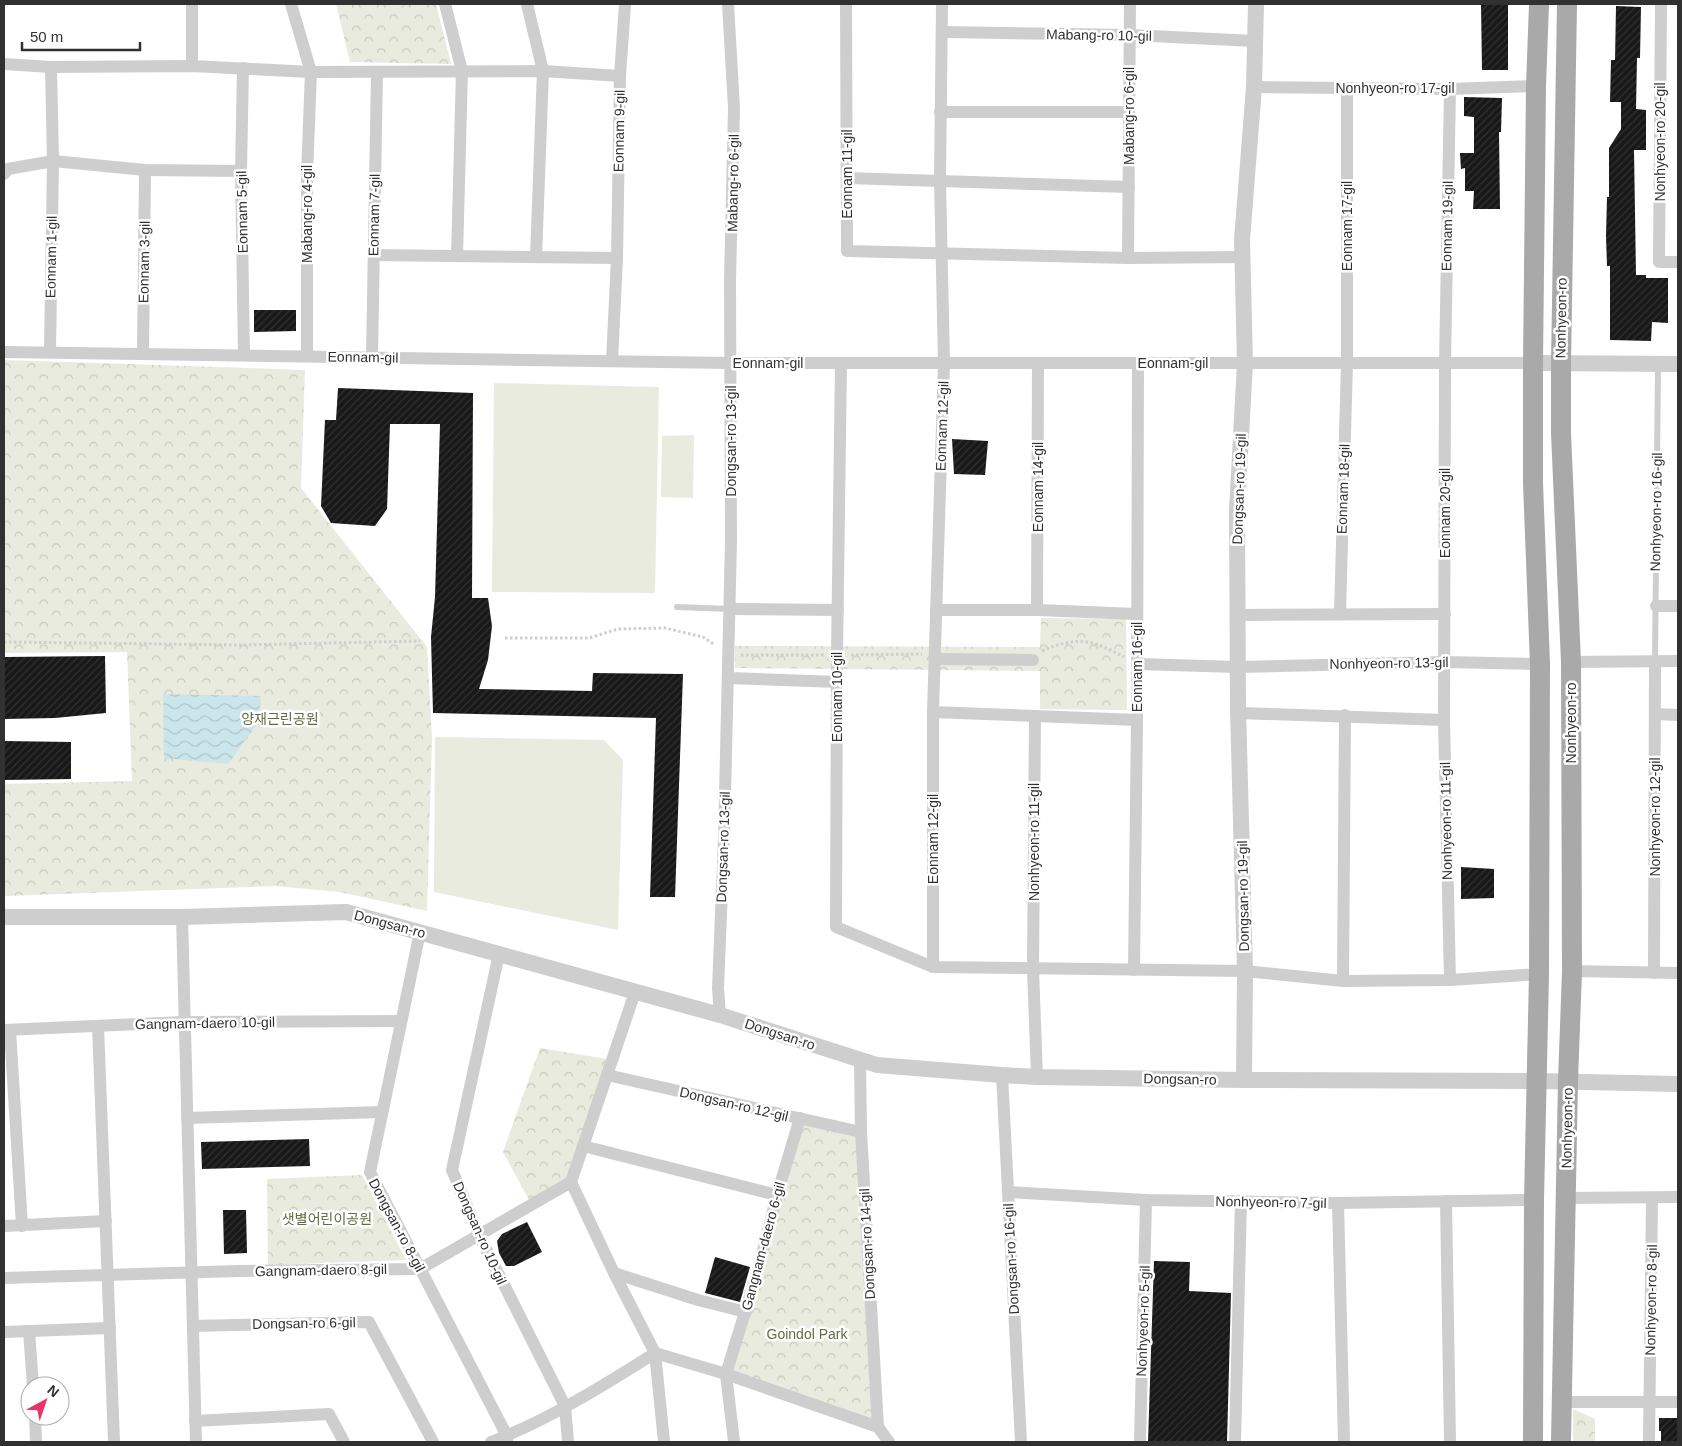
<svg xmlns="http://www.w3.org/2000/svg" width="1682" height="1446" viewBox="0 0 1682 1446" font-family="Helvetica,'Noto Sans KR',sans-serif">
  <defs>
    <pattern id="park-crowns" width="20" height="18" patternUnits="userSpaceOnUse" patternTransform="scale(1.25)"><rect width="20" height="18" fill="#e8ebdd"/><path d="M2 6a3 3 0 1 1 6 0M12 15a3 3 0 1 1 6 0" fill="none" stroke="#c7cabe"/></pattern>
    <pattern id="water-waves" width="16" height="10" patternUnits="userSpaceOnUse" patternTransform="scale(1.25)"><rect width="16" height="10" fill="#cae6eb"/><path d="M0 5q4-4 8 0t8 0" fill="none" stroke="#aec6ca"/></pattern>
    <pattern id="building-hatch" width="6" height="6" patternUnits="userSpaceOnUse" patternTransform="scale(1.25)"><rect width="6" height="6" fill="#181818"/><path d="M-1 1l2-2M0 6l6-6M5 7l2-2" fill="none" stroke="#313131"/></pattern>
  </defs>
  <rect width="100%" height="100%" fill="#fff"/>
  <!-- grass -->
  <g fill="#e8ebdd">
    <polygon points="494,383 659,387 655,593 492,592"/>
    <polygon points="694,435 693,498 661,497 662,436"/>
    <polygon points="435,737 604,740 623,760 618,930 434,892"/>
  </g>
  <!-- park -->
  <g fill="url(#park-crowns)">
    <polygon points="336,4 436,4 451,64 350,62"/>
    <polygon points="4,360 305,370 301,488 427,647 432,739 427,911 340,892 275,886 4,896 4,784 132,781 127,652 4,653"/>
    <polygon points="1041,618 1126,619 1127,710 1040,709 1040,671 735,668 735,646 1040,647"/>
    <polygon points="540,1048 613,1060 571,1182 532,1205 503,1152"/>
    <polygon points="800,1118 861,1132 878,1427 726,1374"/>
    <polygon points="362,1175 406,1260 268,1265 267,1179"/>
    <polygon points="1573,1409 1595,1419 1595,1442 1573,1442"/>
  </g>
  <!-- water -->
  <polygon fill="url(#water-waves)" points="163,694 261,696 258,723 228,764 164,758"/>
  <!-- building -->
  <g fill="url(#building-hatch)">
    <polygon points="1481,4 1508,4 1508,70 1482,70"/>
    <polygon points="1616,6 1641,7 1640,58 1637,58 1636,109 1646,110 1646,150 1634,150 1636,275 1646,275 1646,278 1668,278 1668,323 1652,322 1651,341 1610,340 1610,266 1607,266 1606,236 1607,197 1609,197 1609,148 1621,129 1621,102 1610,102 1611,60 1615,60"/>
    <polygon points="1464,97 1502,98 1501,132 1499,132 1500,209 1473,209 1474,191 1465,191 1465,168 1461,169 1460,153 1474,153 1474,117 1464,116"/>
    <polygon points="254,310 296,310 296,331 254,332"/>
    <polygon points="338,388 473,393 472,598 488,598 492,626 488,660 479,689 592,691 593,673 683,674 675,897 650,897 656,718 433,713 431,637 435,597 440,424 390,424 387,509 375,526 331,523 321,506 325,420 336,420"/>
    <polygon points="952,439 988,441 985,475 954,474"/>
    <polygon points="105,656 106,713 55,718 4,719 4,657"/>
    <polygon points="4,741 71,742 71,779 4,780"/>
    <polygon points="1461,867 1494,869 1494,898 1461,899"/>
    <polygon points="309,1139 310,1166 202,1169 201,1142"/>
    <polygon points="223,1210 246,1210 247,1253 224,1254"/>
    <polygon points="527,1222 542,1252 514,1266 506,1266 499,1253 497,1241 502,1234"/>
    <polygon points="715,1257 750,1267 740,1302 705,1293"/>
    <polygon points="1154,1261 1190,1262 1189,1291 1231,1293 1227,1442 1148,1442"/>
    <polygon points="1659,1418 1678,1418 1678,1442 1661,1442 1661,1431 1659,1431"/>
  </g>
  <g fill="none" stroke-linecap="round" stroke-linejoin="round">
    <!-- path -->
    <g stroke="#cecece" stroke-width="3" stroke-dasharray="2.5 2.5" stroke-linecap="butt">
      <polyline points="505,638 589,638 618,629 665,628 703,637 715,645"/>
      <polyline points="4,642 241,645 420,641"/>
      <path d="M 1042,651 C 1077,636 1091,639 1124,657"/>
      <polyline points="741,655 824,655"/>
      <polyline points="851,655 922,654"/>
    </g>
    <!-- service -->
    <g stroke="#cecece" stroke-width="6">
      <polyline points="677,607 730,609"/>
      <polyline points="1655,661 1658,365"/>
    </g>
    <!-- minor -->
    <g stroke="#cecece" stroke-width="12">
      <polyline points="192,4 192,66"/>
      <polyline points="291,4 311,72 307,175 307,356"/>
      <polyline points="445,4 462,71 457,256"/>
      <polyline points="527,4 543,71 536,257"/>
      <polyline points="846,4 847,251 1128,258 1243,257"/>
      <polyline points="1661,4 1659,262 1678,262"/>
      <polyline points="943,32 1130,35 1255,41"/>
      <polyline points="4,64 51,67 192,66 311,72 543,71 620,76"/>
      <polyline points="243,68 241,171 244,355"/>
      <polyline points="1254,87 1450,89 1536,86"/>
      <polyline points="1450,89 1445,363 1444,720 1450,980"/>
      <polyline points="940,112 1129,112"/>
      <polyline points="4,174 8,169 53,161 145,170 241,171"/>
      <polyline points="847,178 1129,187"/>
      <polyline points="374,255 617,258"/>
      <polyline points="1128,258 1130,4"/>
      <polyline points="4,352 731,363 1533,363"/>
      <polyline points="50,352 53,161 51,67"/>
      <polyline points="143,354 145,170"/>
      <polyline points="372,357 377,72"/>
      <polyline points="612,361 617,258 620,76 625,4"/>
      <polyline points="841,363 837,655 836,927 933,967 1245,971 1343,981 1450,980 1539,974"/>
      <polyline points="1656,606 1678,606"/>
      <polyline points="730,609 838,610"/>
      <polyline points="936,610 1037,610 1137,614"/>
      <polyline points="1037,610 1038,363"/>
      <polyline points="1340,614 1347,363 1347,88"/>
      <polyline points="1238,615 1445,614"/>
      <polyline points="935,659 1033,660"/>
      <polyline points="1571,662 1678,661"/>
      <polyline points="1137,664 1238,667 1445,662 1540,664"/>
      <polyline points="728,678 838,682"/>
      <polyline points="933,712 1137,720"/>
      <polyline points="1239,713 1444,720"/>
      <polyline points="1655,714 1678,715"/>
      <polyline points="1035,716 1033,969 1037,1077"/>
      <polyline points="182,917 196,1442"/>
      <polyline points="420,932 370,1172 507,1436 507,1442"/>
      <polyline points="499,954 452,1170 479,1235 565,1406 568,1442"/>
      <polyline points="933,967 933,712 944,363 940,180 942,4"/>
      <polyline points="1134,970 1137,720 1138,363"/>
      <polyline points="1572,971 1678,973"/>
      <polyline points="1654,973 1655,661"/>
      <polyline points="1343,981 1345,715"/>
      <polyline points="635,992 571,1182 614,1273 655,1353 664,1442"/>
      <polyline points="720,1015 718,988 724,839 731,540 730,281 734,108 728,4"/>
      <polyline points="98,1026 114,1442"/>
      <polyline points="4,1030 184,1022 401,1021"/>
      <polyline points="10,1030 22,1226"/>
      <polyline points="860,1060 861,1132 878,1427"/>
      <polyline points="607,1075 861,1132"/>
      <polyline points="1002,1075 1021,1442"/>
      <polyline points="187,1118 382,1112"/>
      <polyline points="583,1146 777,1195"/>
      <polyline points="1008,1192 1146,1200 1338,1203 1534,1200"/>
      <polyline points="1567,1198 1678,1197"/>
      <polyline points="1446,1201 1450,1442"/>
      <polyline points="1338,1203 1344,1442"/>
      <polyline points="4,1226 106,1221"/>
      <polyline points="614,1273 698,1300 746,1312"/>
      <polyline points="4,1278 239,1271 420,1269 571,1182"/>
      <polyline points="193,1326 369,1322 433,1442"/>
      <polyline points="29,1331 33,1386"/>
      <polyline points="4,1332 110,1328"/>
      <polyline points="1562,1402 1678,1402"/>
      <polyline points="35,1416 36,1442"/>
      <polyline points="195,1421 329,1414 344,1442"/>
      <polyline points="878,1427 889,1442"/>
      <path d="M 491,1442 C 548,1420 603,1386 655,1353 L 726,1374 L 878,1427"/>
      <polyline points="734,1442 726,1374 758,1270 777,1195 800,1118"/>
      <polyline points="1140,1442 1146,1200"/>
      <polyline points="1235,1442 1241,1201"/>
      <polyline points="1649,1442 1652,1198"/>
    </g>
    <!-- tertiary -->
    <g stroke="#cecece" stroke-width="16">
      <polyline points="1533,363 1678,364"/>
      <polyline points="4,917 182,917 346,912 720,1015 877,1065 1002,1075 1037,1077 1244,1080 1537,1081 1678,1084"/>
      <polyline points="1244,1080 1245,971 1238,709 1237,510 1245,363 1242,240 1254,87 1256,4"/>
    </g>
    <!-- primary -->
    <g stroke="#a9a9a9" stroke-width="20">
      <polyline points="1533,1442 1534,1200 1539,974 1540,664 1533,483 1533,363 1536,86 1539,4"/>
      <polyline points="1561,1442 1568,1081 1572,971 1571,662 1561,433 1561,363 1567,4"/>
    </g>
  </g>
  <g text-anchor="middle" stroke-width="5" stroke-linejoin="round" paint-order="stroke">
    <!-- street labels -->
    <g font-size="14" fill="#313131" stroke="#fff">
      <text transform="translate(1099 35) rotate(1)" y="5">Mabang-ro 10-gil</text>
      <text x="1395" y="93">Nonhyeon-ro 17-gil</text>
      <text transform="translate(1129 116) rotate(-90)" y="5">Mabang-ro 6-gil</text>
      <text transform="translate(619 131) rotate(-89)" y="5">Eonnam 9-gil</text>
      <text transform="translate(1660 142) rotate(-90)" y="5">Nonhyeon-ro 20-gil</text>
      <text transform="translate(847 174) rotate(-90)" y="5">Eonnam 11-gil</text>
      <text transform="translate(733 183) rotate(-89)" y="5">Mabang-ro 6-gil</text>
      <text transform="translate(242 212) rotate(-91)" y="5">Eonnam 5-gil</text>
      <text transform="translate(307 214) rotate(-90)" y="5">Mabang-ro 4-gil</text>
      <text transform="translate(374 215) rotate(-89)" y="5">Eonnam 7-gil</text>
      <text transform="translate(1347 226) rotate(-90)" y="5">Eonnam 17-gil</text>
      <text transform="translate(1447 226) rotate(-89)" y="5">Eonnam 19-gil</text>
      <text transform="translate(51 257) rotate(-89)" y="5">Eonnam 1-gil</text>
      <text transform="translate(144 262) rotate(-89)" y="5">Eonnam 3-gil</text>
      <text transform="translate(1561 318) rotate(-89)" y="5">Nonhyeon-ro</text>
      <text transform="translate(363 357) rotate(1)" y="5">Eonnam-gil</text>
      <text x="768" y="368">Eonnam-gil</text>
      <text x="1173" y="368">Eonnam-gil</text>
      <text transform="translate(942 426) rotate(-88)" y="5">Eonnam 12-gil</text>
      <text transform="translate(731 441) rotate(-90)" y="5">Dongsan-ro 13-gil</text>
      <text transform="translate(1038 487) rotate(-90)" y="5">Eonnam 14-gil</text>
      <text transform="translate(1239 489) rotate(-88)" y="5">Dongsan-ro 19-gil</text>
      <text transform="translate(1343 489) rotate(-88)" y="5">Eonnam 18-gil</text>
      <text transform="translate(1656 512) rotate(-89)" y="5">Nonhyeon-ro 16-gil</text>
      <text transform="translate(1445 513) rotate(-90)" y="5">Eonnam 20-gil</text>
      <text transform="translate(1389 663) rotate(-1)" y="5">Nonhyeon-ro 13-gil</text>
      <text transform="translate(1137 667) rotate(-90)" y="5">Eonnam 16-gil</text>
      <text transform="translate(837 697) rotate(-90)" y="5">Eonnam 10-gil</text>
      <text transform="translate(1571 723) rotate(-90)" y="5">Nonhyeon-ro</text>
      <text transform="translate(1655 817) rotate(-90)" y="5">Nonhyeon-ro 12-gil</text>
      <text transform="translate(1446 821) rotate(-91)" y="5">Nonhyeon-ro 11-gil</text>
      <text transform="translate(933 839) rotate(-90)" y="5">Eonnam 12-gil</text>
      <text transform="translate(1034 842) rotate(-90)" y="5">Nonhyeon-ro 11-gil</text>
      <text transform="translate(723 847) rotate(-88)" y="5">Dongsan-ro 13-gil</text>
      <text transform="translate(1243 896) rotate(-91)" y="5">Dongsan-ro 19-gil</text>
      <text transform="translate(390 924) rotate(15)" y="5">Dongsan-ro</text>
      <text transform="translate(205 1023) rotate(-1)" y="5">Gangnam-daero 10-gil</text>
      <text transform="translate(780 1034) rotate(18)" y="5">Dongsan-ro</text>
      <text transform="translate(1180 1079) rotate(1)" y="5">Dongsan-ro</text>
      <text transform="translate(734 1104) rotate(13)" y="5">Dongsan-ro 12-gil</text>
      <text transform="translate(1567 1128) rotate(-89)" y="5">Nonhyeon-ro</text>
      <text transform="translate(1271 1202) rotate(1)" y="5">Nonhyeon-ro 7-gil</text>
      <text transform="translate(397 1225) rotate(62)" y="5">Dongsan-ro 8-gil</text>
      <text transform="translate(480 1233) rotate(66)" y="5">Dongsan-ro 10-gil</text>
      <text transform="translate(867 1244) rotate(-93)" y="5">Dongsan-ro 14-gil</text>
      <text transform="translate(763 1246) rotate(-75)" y="5">Gangnam-daero 6-gil</text>
      <text transform="translate(1011 1259) rotate(-93)" y="5">Dongsan-ro 16-gil</text>
      <text transform="translate(321 1270) rotate(-1)" y="5">Gangnam-daero 8-gil</text>
      <text transform="translate(1651 1300) rotate(-89)" y="5">Nonhyeon-ro 8-gil</text>
      <text transform="translate(1143 1321) rotate(-88)" y="5">Nonhyeon-ro 5-gil</text>
      <text transform="translate(304 1323) rotate(-1)" y="5">Dongsan-ro 6-gil</text>
    </g>
    <!-- park labels -->
    <g font-size="14" fill="#5f6e3e" stroke="#fff">
      <text x="280" y="724">양재근린공원</text>
      <text x="327" y="1224">샛별어린이공원</text>
      <text x="807" y="1339">Goindol Park</text>
    </g>
  </g>
  <!-- border -->
  <rect width="1682" height="1446" fill="none" stroke="#313131" stroke-width="10"/>
  <!-- north arrow -->
  <g transform="translate(45 1401) rotate(40)"><circle r="24" fill="#ffffff" stroke="#adadad"/>
  <path d="M0-4L9 19L0 12L-9 19Z" fill="#e7356a"/>
  <text y="-8" font-size="14" font-weight="bold" text-anchor="middle" fill="#313131">N</text>
  </g>
  <!-- scale -->
  <path d="M22 42v8h118v-8" fill="none" stroke="#313131" stroke-width="2.5"/>
  <text x="30" y="42" font-size="15" fill="#313131" stroke="#ffffff" stroke-width="4" paint-order="stroke">50 m</text>
</svg>
